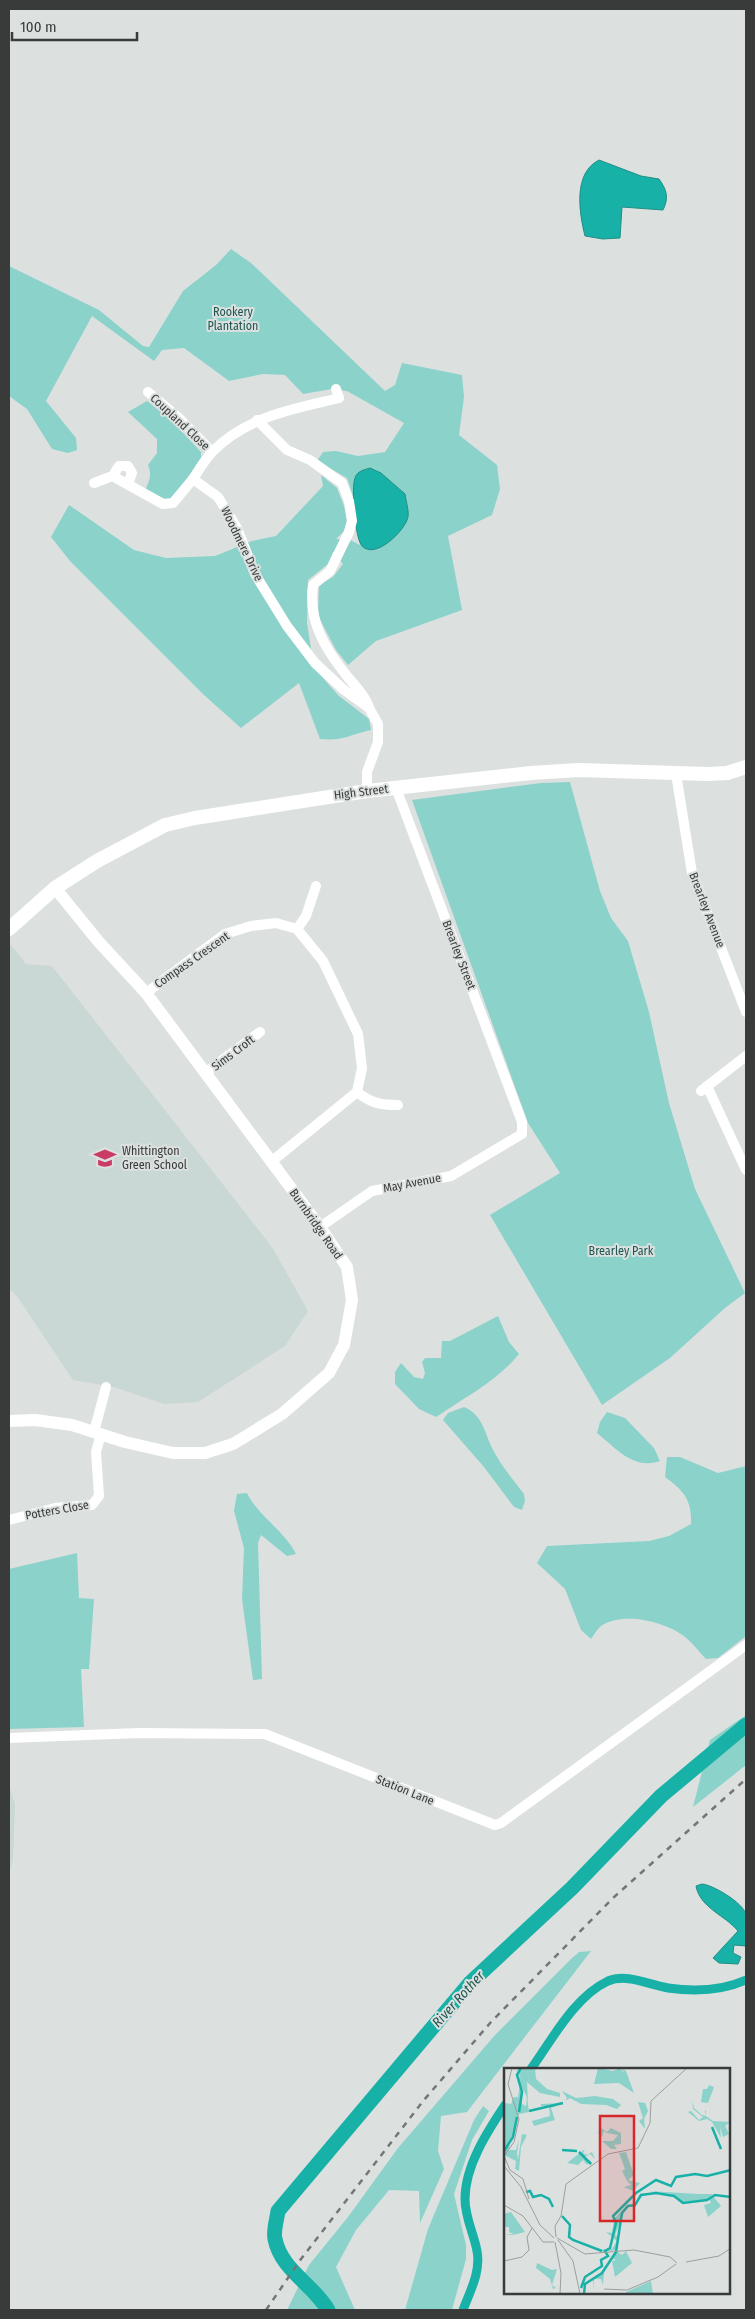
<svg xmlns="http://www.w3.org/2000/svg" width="755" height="2319" viewBox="0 0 755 2319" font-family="'Fira Sans Condensed',sans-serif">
  <rect width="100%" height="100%" fill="#dce1e0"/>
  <!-- built -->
  <g fill="#c9d7d5">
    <polygon points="11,945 26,964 52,966 272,1247 308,1311 285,1346 198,1402 164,1404 114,1387 73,1380 17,1296 9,1289 9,946"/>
    <polygon points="9,1785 15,1805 13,1859 9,1875"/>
  </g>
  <!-- green -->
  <g fill="#8bd2ca">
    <path d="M 231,249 L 251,263 L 385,391 L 395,385 L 402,363 L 462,375 L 464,397 L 459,435 L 497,465 L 500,489 L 492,515 L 448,536 L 462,610 L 376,641 L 348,665 L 336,650 L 318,616 L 319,585 L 333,577 L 343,564 L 333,552 L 328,564 L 308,580 L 307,623 L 314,668 L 339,696 L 369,719 L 371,730 C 348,735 346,741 320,739 L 299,683 L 241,728 L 204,695 L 70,561 L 51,537 L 69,505 L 134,550 L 166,558 L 215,556 L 252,541 L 276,536 L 323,486 L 321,475 L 337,488 L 344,506 L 347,520 L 344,531 L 336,539 L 350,540 L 370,550 L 405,494 L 381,473 L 355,477 L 353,496 L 347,478 L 317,461 L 323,452 L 336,451 L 358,456 L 385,452 L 404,423 L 347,391 L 332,389 L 303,394 L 285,375 L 263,374 L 229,381 L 184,348 L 162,350 L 154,361 L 92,316 L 46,401 L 76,438 L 77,450 L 68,453 L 52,449 L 27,409 L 9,396 L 9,266 L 99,310 L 143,346 L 149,347 L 183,291 L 216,265 Z"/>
    <path d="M 147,401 L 171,420 L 201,452 L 201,458 L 174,498 L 168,501 L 145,491 C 148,483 153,476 148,465 L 157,453 L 157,439 L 128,412 Z"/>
    <polygon points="570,782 600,891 611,918 628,941 649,1012 669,1103 695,1189 745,1293 725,1308 670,1358 602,1405 490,1215 560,1173 528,1123 412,800 541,783"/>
    <path d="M 498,1316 L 509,1342 L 519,1354 C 496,1382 465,1397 436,1417 L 419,1409 L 395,1384 L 395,1372 L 401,1363 L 414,1377 L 423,1379 L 425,1373 L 422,1362 L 425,1358 L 441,1358 L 442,1341 L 450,1341 Z"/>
    <path d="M 464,1407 C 482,1414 485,1433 492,1448 C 500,1464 513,1480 524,1494 L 525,1501 L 522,1510 L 514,1507 L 484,1467 L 443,1420 L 448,1413 Z"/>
    <path d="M 607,1412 L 625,1418 L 654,1448 L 660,1461 C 633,1470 617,1449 597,1433 L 600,1422 Z"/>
    <path d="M 667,1457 L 680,1457 L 718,1473 L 746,1466 L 746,1636 L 718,1658 L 706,1659 C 699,1652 693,1643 685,1637 C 666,1622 623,1611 601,1626 C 597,1629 594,1635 591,1639 L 581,1630 L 565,1589 L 537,1563 L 547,1546 L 649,1541 L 669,1536 L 691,1524 C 692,1500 684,1491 665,1477 Z"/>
    <path d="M 247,1493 C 259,1517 284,1530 296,1554 L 287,1556 L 261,1535 L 258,1543 L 262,1679 L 253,1680 L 242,1599 L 244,1548 L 234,1511 L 237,1494 Z"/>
    <polygon points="77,1553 79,1598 94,1599 89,1669 81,1669 84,1727 9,1729 9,1569"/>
    <polygon points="746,1715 746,1765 693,1807 710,1740"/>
    <polygon points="591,1951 467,2112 441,2116 438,2151 444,2169 420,2223 419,2191 389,2190 356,2230 336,2267 355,2310 287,2310 309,2265 348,2217 398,2148 495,2035 572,1958 579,1952"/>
    <polygon points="483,2106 489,2111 472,2140 454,2194 466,2245 466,2259 452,2310 405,2310 428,2229 474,2120"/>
  </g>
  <!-- water -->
  <g fill="#18b1a7" stroke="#228e86">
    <path d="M 599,160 L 641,176 L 659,179 C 667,190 669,198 663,210 L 622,207 L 620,238 L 603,239 L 585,236 C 579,212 573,173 599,160 Z"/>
    <path d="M 370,468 L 381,473 L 405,494 C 406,501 409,511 408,517 C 405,531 375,560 362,546 C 355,539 351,488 355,478 C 357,471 364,470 370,468 Z"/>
    <path d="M 702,1884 C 713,1885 742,1902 746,1914 C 749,1923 746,1937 746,1946 L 734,1945 L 733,1953 L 741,1957 L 738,1964 L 719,1963 L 713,1958 L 738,1931 C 725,1915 700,1908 696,1886 Z"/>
  </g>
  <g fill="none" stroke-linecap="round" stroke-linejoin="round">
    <!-- canal -->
    <g stroke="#18b1a7" stroke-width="9">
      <path d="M 531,2069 C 552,2040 574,1997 608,1981 C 627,1973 649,1985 668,1988 C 695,1992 721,1991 746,1980"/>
      <path d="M 463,2310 C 470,2291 481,2272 477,2251 C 474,2234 465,2218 465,2199 C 465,2166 487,2132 505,2105"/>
    </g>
    <!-- river -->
    <path stroke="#18b1a7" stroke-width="15" d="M 328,2310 C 313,2284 281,2270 275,2239 C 273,2231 277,2219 278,2211 L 470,1983 L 572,1888 L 661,1796 L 746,1725"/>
    <!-- minor -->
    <g stroke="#fff" stroke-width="10">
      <path d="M 336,389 L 339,398 C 294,409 248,416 213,451 C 205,459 199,470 193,479 L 218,497 L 237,528 L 255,574 L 287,626 L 315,663 L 343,689 L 369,708 L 378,724 L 378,742 L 367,772 L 367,791"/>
      <polyline points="148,392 179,418 212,452"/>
      <path d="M 257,420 L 287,450 L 310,460 L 342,483 L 349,501 L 352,521 L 349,532 L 330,571 L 313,585 C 308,621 325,649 347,676 C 355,686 365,695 369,707"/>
      <polyline points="94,483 115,475"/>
      <polyline points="128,484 132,473 128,466 119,466 115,472 116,478 163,504 173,503 193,479"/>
      <polyline points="676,774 692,873 746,1012"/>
      <polyline points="297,929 306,916 316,886"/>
      <polyline points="146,993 225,934 251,926 276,923 297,929 323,961 358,1034 362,1068 357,1092 271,1162"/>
      <polyline points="205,1073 260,1032"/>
      <polyline points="707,1086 746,1170"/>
      <polyline points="701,1091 746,1056"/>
      <path d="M 357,1092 C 371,1103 380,1105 398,1105"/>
      <polyline points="320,1227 372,1191 451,1176 522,1134 522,1122 396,788"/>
      <polyline points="94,1432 106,1387"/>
      <polyline points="9,1520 55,1508 92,1505 99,1496 96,1452 101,1434"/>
      <polyline points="9,1738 139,1733 265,1734 495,1825 501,1823 746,1645"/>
    </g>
    <!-- tertiary -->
    <polyline stroke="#fff" stroke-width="12" points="9,1421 35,1420 72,1425 125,1442 173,1453 205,1453 233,1444 282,1414 329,1373 344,1345 352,1300 347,1267 320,1227 146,993 98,941 55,888"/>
    <!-- secondary -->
    <polyline stroke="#fff" stroke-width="14" points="9,929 55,888 97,861 165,825 195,818 367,791 531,773 579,770 707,774 727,773 746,767"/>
    <!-- rail -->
    <polyline stroke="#747776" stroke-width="2.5" stroke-dasharray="6 6" stroke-linecap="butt" points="266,2310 301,2259 424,2100 491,2022 613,1898 746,1779"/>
  </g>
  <!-- icons -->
  <defs>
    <g id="school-bare" transform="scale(1.725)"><path d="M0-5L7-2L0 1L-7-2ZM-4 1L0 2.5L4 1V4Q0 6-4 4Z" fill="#ca3c66" stroke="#dce1e0" stroke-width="2.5" paint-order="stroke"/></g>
  </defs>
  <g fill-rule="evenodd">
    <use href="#school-bare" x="105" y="1158"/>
  </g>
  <g text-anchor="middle" stroke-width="4" stroke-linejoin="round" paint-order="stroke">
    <!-- park labels -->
    <g font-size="12" fill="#1e5651" stroke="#dce1e0">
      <text x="233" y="316">Rookery<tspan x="233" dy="14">Plantation</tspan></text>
      <text x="621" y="1255">Brearley Park</text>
    </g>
    <!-- street labels -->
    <g font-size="12" fill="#393b3a" stroke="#dce1e0">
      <text transform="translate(180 422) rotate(43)" y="4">Coupland Close</text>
      <text transform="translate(242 544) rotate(64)" y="4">Woodmere Drive</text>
      <text transform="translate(361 792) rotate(-7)" y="4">High Street</text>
      <text transform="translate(707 910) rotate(69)" y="4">Brearley Avenue</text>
      <text transform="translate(459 955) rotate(69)" y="4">Brearley Street</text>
      <text transform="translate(192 960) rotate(-35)" y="4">Compass Crescent</text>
      <text transform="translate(233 1053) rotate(-37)" y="4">Sims Croft</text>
      <text transform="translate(412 1183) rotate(-11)" y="4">May Avenue</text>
      <text transform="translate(316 1224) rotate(55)" y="4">Burnbridge Road</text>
      <text transform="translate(57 1510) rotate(-10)" y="4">Potters Close</text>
      <text transform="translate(405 1790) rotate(22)" y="4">Station Lane</text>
    </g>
    <!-- poi labels -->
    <g font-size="12" fill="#393b3a" stroke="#dce1e0" text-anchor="start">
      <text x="122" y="1155">Whittington<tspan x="122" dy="14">Green School</tspan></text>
    </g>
    <!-- water labels -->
    <g font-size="14" font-style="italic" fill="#205752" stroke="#dce1e0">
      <text transform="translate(458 1999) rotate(-48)" y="5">River Rother</text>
    </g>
  </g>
  <!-- overview -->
  <g transform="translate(504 2068)">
    <rect width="226" height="226" fill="#dce1e0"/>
    <path d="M 13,0 L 31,0 L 32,11 L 43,21 L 56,25 L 56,29 L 36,25 L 23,14 L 24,33 ZM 94,0 L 109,3 L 116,0 L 120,5 L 118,0 L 122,3 L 130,25 L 115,15 L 90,16 ZM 12,1 L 21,21 L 22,27 L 17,18 L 18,36 L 22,38 L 23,29 L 25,44 L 15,46 L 6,74 L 5,82 L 12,82 L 15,72 L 13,86 L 14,91 L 18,66 L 23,67 L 17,79 L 15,103 L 11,101 L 12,93 L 0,87 L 0,35 L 7,36 L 10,29 L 14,29 L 16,16 ZM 205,17 L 210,19 L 204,35 L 197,34 L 199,21 L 203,21 ZM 58,23 L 72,30 L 91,28 L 109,31 L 117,37 L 113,41 L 102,37 L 77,36 L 66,30 L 61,33 L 63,30 ZM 188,32 L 190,40 L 198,47 L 202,48 L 201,43 L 202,42 L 202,48 L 209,53 L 226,54 L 221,58 L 225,66 L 219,69 L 216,59 L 217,70 L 208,54 L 203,51 L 195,53 L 184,44 L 187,43 L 195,52 L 199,49 L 189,41 ZM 134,34 L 141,35 L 144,43 L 140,51 L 141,61 L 135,53 L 139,50 ZM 59,35 L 47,40 L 51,52 L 30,58 L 28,53 L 46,48 L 45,38 L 37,38 L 37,36 ZM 97,60 L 103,64 L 107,60 L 117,65 L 117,76 L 110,77 L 113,81 L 107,81 L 98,73 L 109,73 L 114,67 L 103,65 L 100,63 L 98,69 L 94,65 ZM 81,81 L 79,85 L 83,87 L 88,84 L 91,91 L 86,86 L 79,90 L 87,93 L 88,97 L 85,94 L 83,97 L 79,92 L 74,97 L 63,95 ZM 122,84 L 130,107 L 124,112 L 136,115 L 129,123 L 120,119 L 127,117 L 123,113 L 118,103 L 121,101 L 115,85 ZM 145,123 L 194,126 L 209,126 L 204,131 L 179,134 L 167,126 ZM 209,128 L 217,138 L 204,149 L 200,137 L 207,135 L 205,131 ZM 123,137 L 111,167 L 114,169 L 114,173 L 111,182 L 100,184 L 94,182 L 108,181 L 113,173 L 102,164 L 108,165 L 110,151 ZM 7,144 L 21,164 L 9,167 L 0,167 L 10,166 L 5,164 L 5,159 L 0,159 L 0,146 ZM 112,183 L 118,187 L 122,183 L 128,195 L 111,209 L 108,193 L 112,192 L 108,190 L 100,204 L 99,217 L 97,211 L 90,211 L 89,222 L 89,210 L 98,205 ZM 33,195 L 48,202 L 53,201 L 48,217 L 52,220 L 49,221 L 46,211 L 32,200 ZM 147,213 L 149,226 L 123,226 L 122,224 Z" fill="#8bd2ca"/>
    <path fill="none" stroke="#18b1a7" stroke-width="2.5" d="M 25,43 L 59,35M 15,44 L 18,24 L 13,7 L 17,0M 208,59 L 217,81M 58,82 L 73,83M 0,83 L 9,69 L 13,49M 75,84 L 87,96M 22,124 L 26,123 L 29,129 L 37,127 L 45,131 L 49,139M 58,148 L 66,157 L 65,169 L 69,172 L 98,183M 77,220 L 81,209 L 98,198 L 97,192 L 104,188 L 101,183 L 106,180 L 112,155 L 109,148 L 132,125 L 152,112 L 167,118 L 172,109 L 191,106 L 203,108 L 227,102M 80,226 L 81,216 L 98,205 L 112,184 L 118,145 L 124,138 L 131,137 L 137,127 L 152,125 L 170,128 L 179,135 L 203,132 L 211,127 L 227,129"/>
    <path fill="none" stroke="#9b9f9e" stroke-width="1" d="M 0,88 L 6,102 L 19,111 L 25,131M 0,88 L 10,74 L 15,51 L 4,16 L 8,0M 0,98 L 17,119 L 36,157 L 50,170M 0,137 L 19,148 L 39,174 L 50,174M 52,169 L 51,158 L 57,148 L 62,116 L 104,86 L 134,80 L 146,55 L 147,33 L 183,0M 53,170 L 81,186 L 130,182 L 166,189 L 173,195M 54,172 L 69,193 L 76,226M 51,174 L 57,205 L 56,226M 0,193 L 18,189 L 25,182 L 23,169 L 28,160M 182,194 L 215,188 L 227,180M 100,221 L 123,222 L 154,209 L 172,196"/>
    <path fill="#d62828" fill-opacity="0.15" stroke="#d62828" stroke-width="2.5" d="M 96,48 L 130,48 L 130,153 L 96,153 Z"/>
    <rect width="226" height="226" fill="none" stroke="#393b3a" stroke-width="2.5"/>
  </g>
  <!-- border -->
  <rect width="755" height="2319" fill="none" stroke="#393b3a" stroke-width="20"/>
  <!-- scale -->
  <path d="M12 32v8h125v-8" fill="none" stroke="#393b3a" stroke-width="2.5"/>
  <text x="20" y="32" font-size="15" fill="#393b3a" stroke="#dce1e0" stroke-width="4" paint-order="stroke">100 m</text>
</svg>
